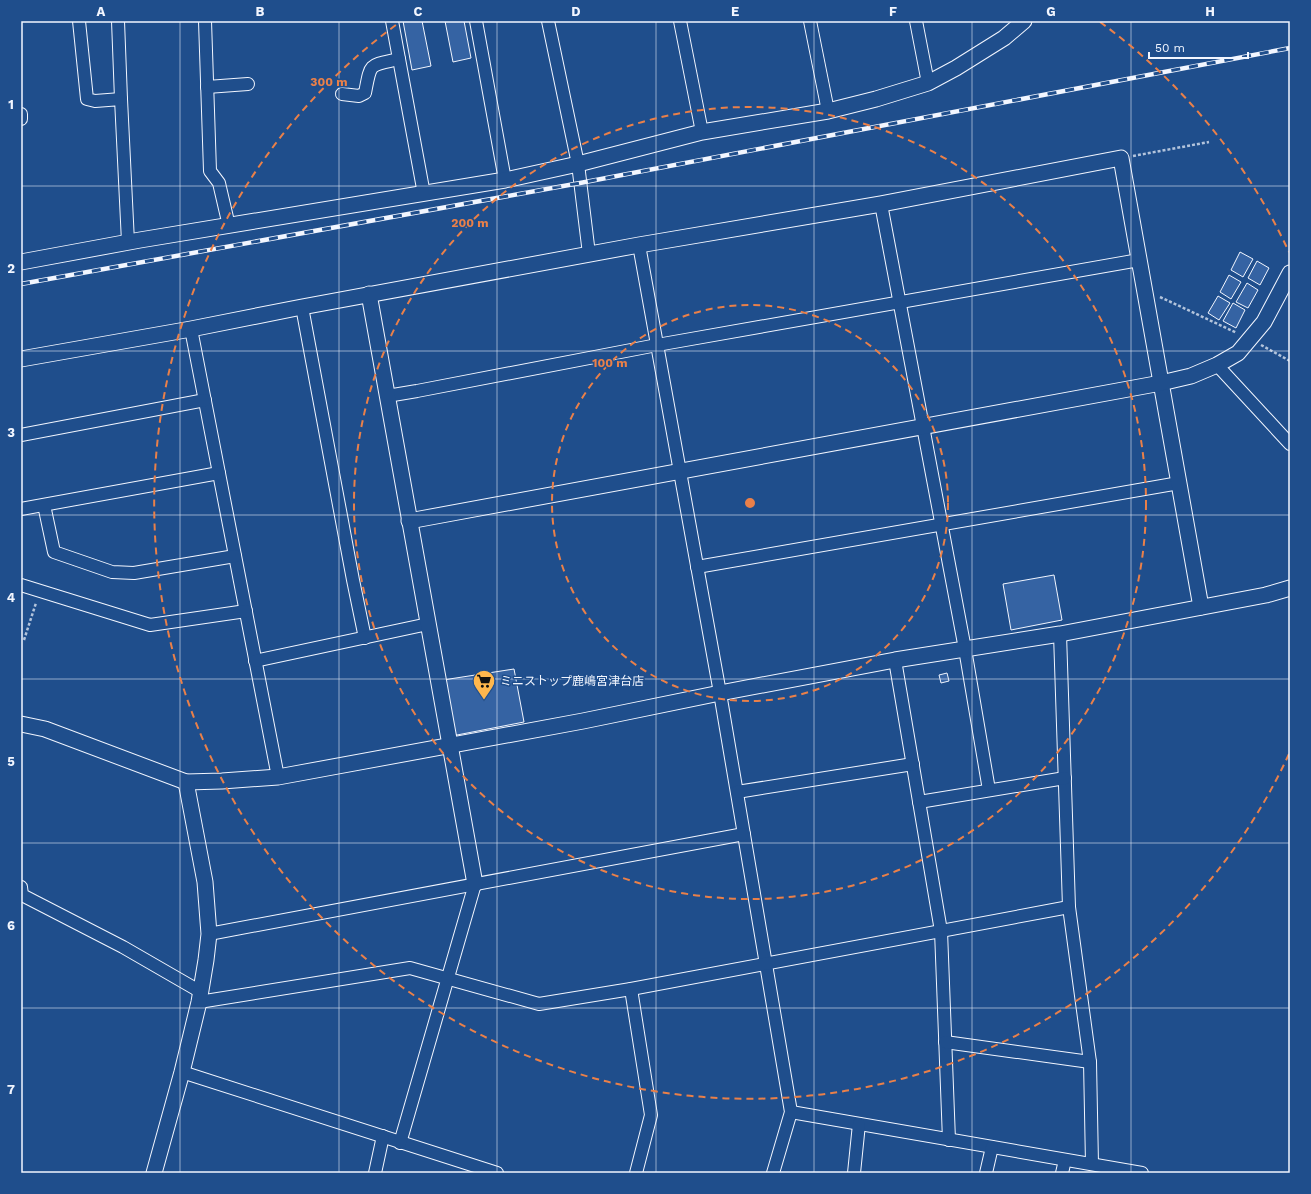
<svg xmlns="http://www.w3.org/2000/svg" width="1311" height="1194" viewBox="0 0 1311 1194" font-family="'Work Sans','Noto Sans JP',sans-serif">
  <rect width="100%" height="100%" fill="#1f4e8c"/>
  <!-- building -->
  <g fill="#3563a3" stroke="#f2f6ff">
    <polygon points="403,21 422,21 431,66 412,70"/>
    <polygon points="445,21 464,21 471,58 453,62"/>
    <polygon points="1240,252 1253,259 1243,277 1231,270"/>
    <polygon points="1257,261 1269,268 1260,285 1248,278"/>
    <polygon points="1229,275 1241,282 1231,299 1220,292"/>
    <polygon points="1247,283 1258,290 1248,308 1236,302"/>
    <polygon points="1218,296 1230,303 1219,320 1208,313"/>
    <polygon points="1233,303 1245,310 1236,328 1223,321"/>
    <polygon points="1054,575 1062,620 1011,630 1003,584"/>
    <polygon points="514,669 524,722 457,735 452,733 443,680"/>
    <polygon points="947,673 949,681 941,683 939,675"/>
  </g>
  <g fill="none" stroke-linecap="round" stroke-linejoin="round">
    <!-- minor casing -->
    <g stroke="#f2f6ff" stroke-width="14">
      <g id="minor">
        <polyline points="79,21 87,99 95,101 121,99 128,242"/>
        <polyline points="118,21 121,99"/>
        <polyline points="205,21 210,171 219,183 229,226"/>
        <polyline points="392,21 424,194"/>
        <polyline points="476,21 505,180"/>
        <polyline points="548,21 578,164 589,254"/>
        <polyline points="680,21 702,132"/>
        <polyline points="810,21 828,111"/>
        <polyline points="916,21 928,83"/>
        <polyline points="207,87 248,84"/>
        <path d="M 342,94 L 359,96 L 365,93 C 371,62 368,66 399,59"/>
        <polyline points="21,114 21,119"/>
        <polyline points="881,204 965,649 989,790"/>
        <polyline points="639,245 720,693 791,1112 773,1173"/>
        <polyline points="302,307 353,580 365,638"/>
        <polyline points="191,329 278,777"/>
        <polyline points="1217,365 1290,444"/>
        <polyline points="387,396 417,391 657,345 1139,260"/>
        <polyline points="21,435 205,400"/>
        <polyline points="44,505 54,552 112,572 134,573 235,556"/>
        <polyline points="21,509 219,473"/>
        <polyline points="697,567 1179,483"/>
        <polyline points="21,585 150,625 246,611"/>
        <polyline points="1060,634 1069,907 1090,1062 1092,1164"/>
        <polyline points="895,660 941,931 949,1140"/>
        <polyline points="255,661 428,624"/>
        <polyline points="737,792 913,764"/>
        <polyline points="919,802 1065,778"/>
        <polyline points="21,887 22,895 123,947 201,992"/>
        <polyline points="209,934 744,834"/>
        <polyline points="631,989 651,1115 636,1173"/>
        <polyline points="199,1002 410,968 539,1004 631,989 1069,907"/>
        <polyline points="945,1042 1090,1062"/>
        <polyline points="182,1072 497,1173"/>
        <polyline points="791,1112 1142,1173"/>
        <polyline points="400,1143 475,884"/>
        <polyline points="375,1173 383,1136"/>
        <polyline points="854,1173 859,1124"/>
        <polyline points="986,1173 992,1147"/>
        <polyline points="1062,1173 1065,1160"/>
      </g>
    </g>
    <!-- tertiary casing -->
    <g stroke="#f2f6ff" stroke-width="17">
      <g id="tertiary">
        <polyline points="21,262 140,240 505,180 578,164 702,132 828,111 876,99 928,83 956,68 1004,38 1024,21"/>
        <polyline points="369,294 475,884"/>
        <polyline points="21,359 191,329 302,307 639,245 881,204 1121,158 1201,607"/>
        <polyline points="409,521 1161,383 1191,376 1217,365 1238,353 1264,322 1290,273"/>
        <polyline points="21,724 45,729 186,782 222,781 278,777 583,721 720,693 895,660 1060,634 1266,595 1290,588"/>
        <polyline points="154,1173 182,1072 199,1002 206,960 209,934 205,882 186,782"/>
      </g>
    </g>
    <!-- path -->
    <g stroke="#b3c4dc" stroke-width="2.5" stroke-dasharray="3 2" stroke-linecap="butt">
      <polyline points="1133,156 1209,142"/>
      <polyline points="1160,297 1237,333"/>
      <polyline points="1261,345 1290,361"/>
      <polyline points="24,640 36,603"/>
    </g>
    <!-- minor -->
    <use href="#minor" stroke="#1f4e8c" stroke-width="12"/>
    <!-- tertiary -->
    <use href="#tertiary" stroke="#1f4e8c" stroke-width="15"/>
    <!-- rail casing -->
    <g stroke="#f2f6ff" stroke-width="4.5">
      <polyline id="rail" points="21,284 580,183 1290,48"/>
    </g>
    <!-- rail -->
    <use href="#rail" stroke="#1f4e8c" stroke-width="3" stroke-dasharray="9" stroke-linecap="butt"/>
  </g>
  <!-- grid -->
  <path fill="none" stroke="#f2f6ff" stroke-width="1" stroke-opacity="0.55" d="M 180,21 L 180,1173M 339,21 L 339,1173M 497,21 L 497,1173M 656,21 L 656,1173M 814,21 L 814,1173M 972,21 L 972,1173M 1131,21 L 1131,1173M 21,186 L 1290,186M 21,351 L 1290,351M 21,515 L 1290,515M 21,679 L 1290,679M 21,843 L 1290,843M 21,1008 L 1290,1008"/>
  <!-- distance rings -->
  <g fill="none" stroke="#ea8049" stroke-width="2" stroke-dasharray="7 5">
    <circle cx="750" cy="503" r="198"/>
    <circle cx="750" cy="503" r="396"/>
    <path d="M1289 754A595 595 0 1 1 400 22M1100 22A595 595 0 0 1 1289 252"/>
  </g>
  <!-- icons -->
  <defs>
    <g id="supermarket-pin" transform="scale(1.15)"><path d="M0 17L-7.5 6A9.5 9.5 0 1 1 7.5 6Z" fill="#ffb74d" stroke="#1f4e8c"/><path d="M-6-5.5h2.5l.6 2H6L4.5 2H-2.5L-4.4-4H-6ZM-1.5 3.2a1.3 1.3 0 1 0 .1 0ZM3 3.2a1.3 1.3 0 1 0 .1 0Z" fill="#111"/></g>
  </defs>
  <g fill-rule="evenodd">
    <use href="#supermarket-pin" x="484" y="681"/>
  </g>
  <g text-anchor="middle" stroke-width="3" stroke-linejoin="round" paint-order="stroke">
    <!-- poi labels -->
    <g font-size="12" fill="#f2f6ff" stroke="#1f4e8c" text-anchor="start">
      <text x="500" y="685">ミニストップ鹿嶋宮津台店</text>
    </g>
  </g>
  <circle cx="750" cy="503" r="6" fill="#ea8049" stroke="#1f4e8c" stroke-width="2"/>
  <g font-size="12" text-anchor="middle" font-weight="bold" fill="#ea8049" stroke="#1f4e8c" stroke-width="3" stroke-linejoin="round" paint-order="stroke">
    <text x="329" y="86">300 m</text>
    <text x="470" y="227">200 m</text>
    <text x="610" y="367">100 m</text>
  </g>
  <!-- border -->
  <rect width="1311" height="1194" fill="none" stroke="#1f4e8c" stroke-width="44"/>
  <!-- scale -->
  <path d="M1149 52v6h99v-6" fill="none" stroke="#f2f6ff" stroke-width="2"/>
  <text x="1155" y="52" font-size="12" fill="#f2f6ff" stroke="#1f4e8c" stroke-width="3" paint-order="stroke">50 m</text>
  <rect x="22" y="22" width="1267" height="1150" fill="none" stroke="#f2f6ff" stroke-width="1.5"/>
  <g font-size="13" text-anchor="middle" font-weight="bold" fill="#f2f6ff">
    <text x="101" y="16">A</text>
    <text x="260" y="16">B</text>
    <text x="418" y="16">C</text>
    <text x="576" y="16">D</text>
    <text x="735" y="16">E</text>
    <text x="893" y="16">F</text>
    <text x="1051" y="16">G</text>
    <text x="1210" y="16">H</text>
    <text x="11" y="109">1</text>
    <text x="11" y="273">2</text>
    <text x="11" y="437">3</text>
    <text x="11" y="602">4</text>
    <text x="11" y="766">5</text>
    <text x="11" y="930">6</text>
    <text x="11" y="1094">7</text>
  </g>
</svg>
